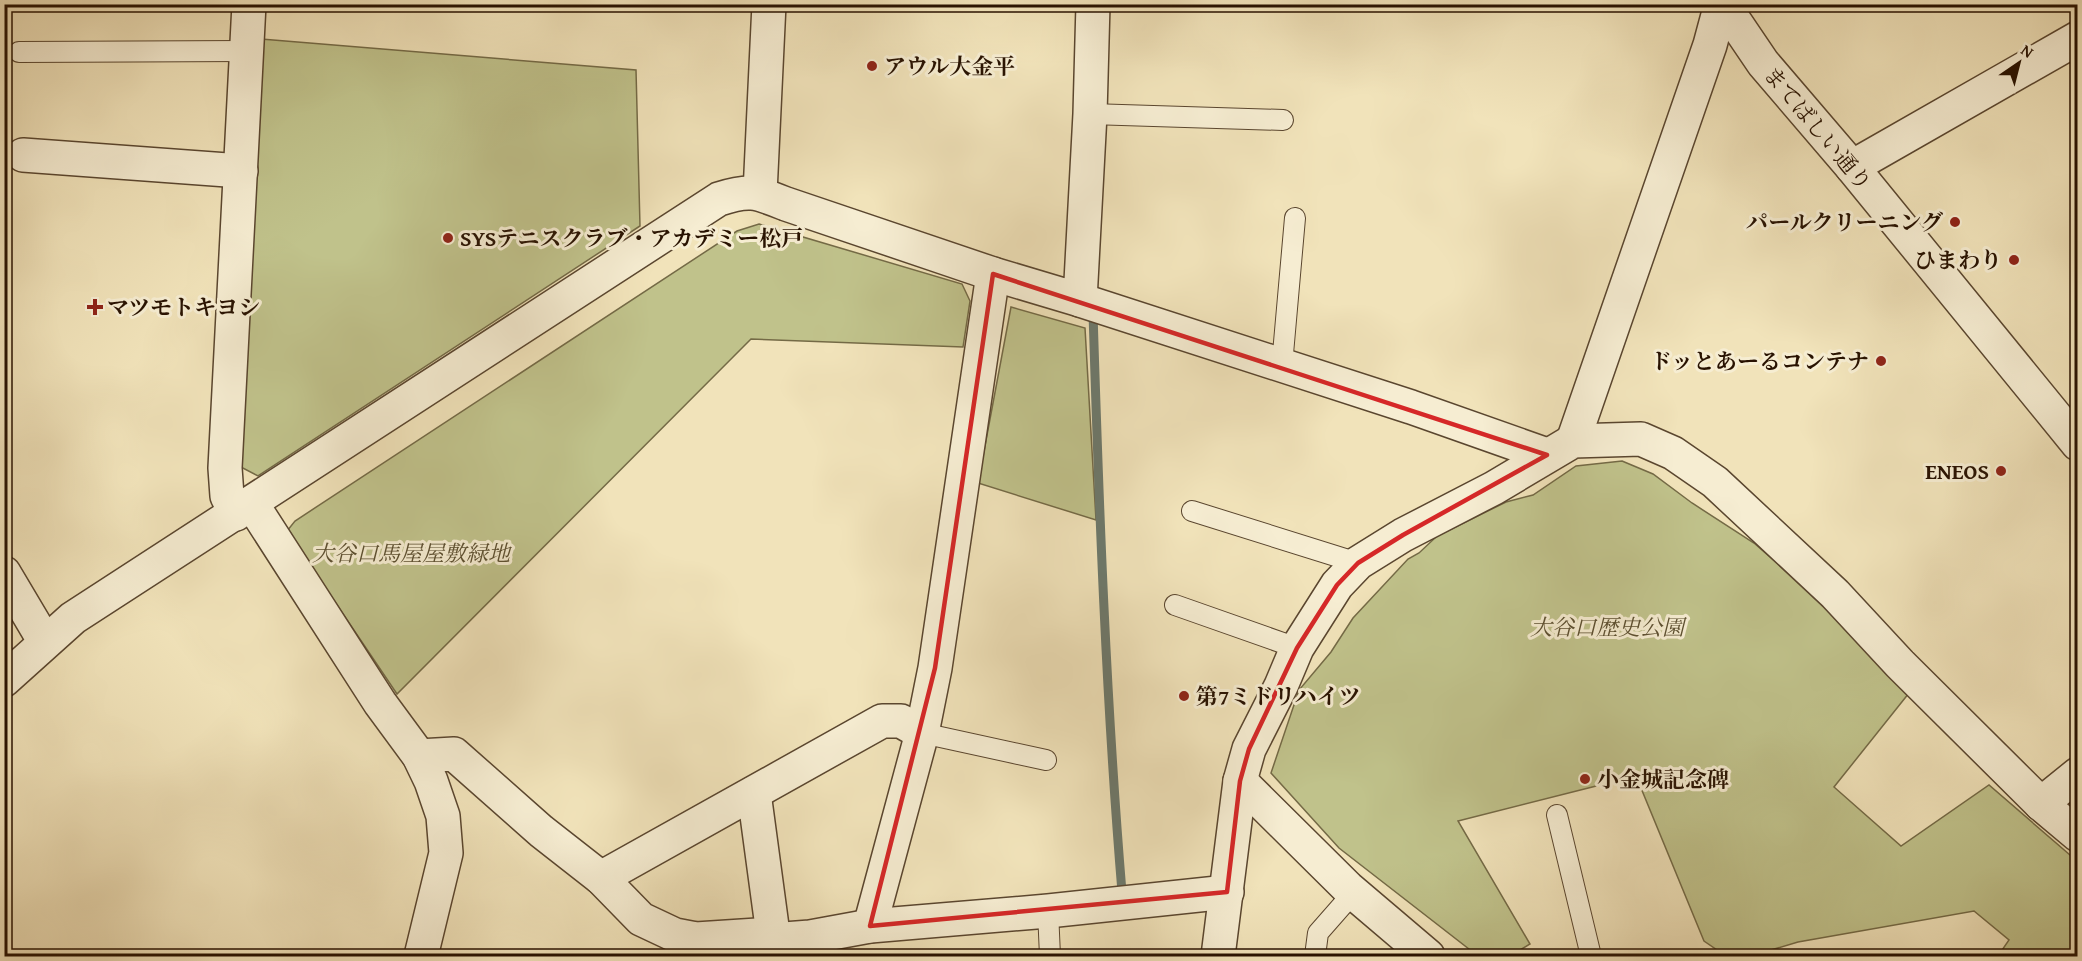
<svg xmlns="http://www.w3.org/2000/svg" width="2082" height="961" viewBox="0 0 2082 961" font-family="'Gentium Book Plus','Noto Serif JP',serif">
  <rect width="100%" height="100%" fill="#f1e3ba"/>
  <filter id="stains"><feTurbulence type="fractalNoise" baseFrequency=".00333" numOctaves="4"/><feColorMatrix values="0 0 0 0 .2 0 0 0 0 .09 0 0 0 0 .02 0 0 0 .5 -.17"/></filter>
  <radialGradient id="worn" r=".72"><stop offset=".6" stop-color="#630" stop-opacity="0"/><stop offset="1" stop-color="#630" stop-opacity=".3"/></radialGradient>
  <!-- green -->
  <g fill="#c0c28b" stroke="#746a46" stroke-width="1.5">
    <polygon points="261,39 636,70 640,226 258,476 239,466"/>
    <polygon points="759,224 962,284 970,301 963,347 751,339 397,694 287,531 295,521 737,231"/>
    <polygon points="1011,307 1085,328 1096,520 978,483"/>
    <polygon points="1622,461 1653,474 1692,503 1754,543 1801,584 1909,693 1834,787 1901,846 1989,785 2077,861 2077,956 1998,956 2009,940 1974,911 1798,942 1751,956 1726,956 1704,941 1636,776 1458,821 1530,944 1510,956 1478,956 1339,848 1271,773 1299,690 1331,652 1353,618 1408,559 1419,553 1437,536 1506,502 1533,495 1576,466"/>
  </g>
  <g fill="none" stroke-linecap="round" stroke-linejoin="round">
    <!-- stream -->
    <path stroke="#6d796c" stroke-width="9" d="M 1093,313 C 1099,506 1106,699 1122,892"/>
    <!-- service casing -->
    <g stroke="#5a462f" stroke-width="22">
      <g id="service">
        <polyline points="19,52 246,51"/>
        <polyline points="1090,114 1283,120"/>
        <polyline points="1282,365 1295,218"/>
        <polyline points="1192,511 1358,563"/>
        <polyline points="1175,605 1297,648"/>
        <polyline points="922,733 1046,760"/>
        <polyline points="1557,815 1591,956"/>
        <polyline points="1048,911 1050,956"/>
        <polyline points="1315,956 1318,933 1354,892"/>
      </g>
    </g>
    <!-- minor casing -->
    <g stroke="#5a462f" stroke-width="36">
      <g id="minor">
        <polyline points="23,155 241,171"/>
        <polyline points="1852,167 2078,38"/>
        <polyline points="760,193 769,4"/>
        <polyline points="252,504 380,703 419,756 431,781 443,816 446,853 421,956"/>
        <polyline points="236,514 227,496 225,468 249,4"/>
        <polyline points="4,573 45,642"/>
        <path d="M 4,680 L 73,618 L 719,199 C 750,189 756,192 786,204 L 993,274 L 1080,300 L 1090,114 L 1093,4"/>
        <polyline points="419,756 454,754 541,831 601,878 641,919 675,935 696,939 773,934 784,939 810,937 870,926 1048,911 1227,892"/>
        <polyline points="1240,781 1348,888 1428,956"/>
        <polyline points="754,793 773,934"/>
        <polyline points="2041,804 2078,774"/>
        <polyline points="601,878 882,721 901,721 922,733"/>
        <polyline points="870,926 922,733 935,668 993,274"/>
        <polyline points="1218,956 1240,781 1249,749 1281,686 1297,648 1337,585 1358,563 1403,535 1494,488 1573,441 1641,439 1673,453 1715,482 1835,594 1900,664 2041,804 2078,835"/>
      </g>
    </g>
    <!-- tertiary casing -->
    <g stroke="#5a462f" stroke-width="36">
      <g id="tertiary">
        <polyline points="1723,4 1763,63 1852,167 2078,444"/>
        <polyline points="1080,300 1411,407 1547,455"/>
        <polyline points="1573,441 1710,45 1721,4"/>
      </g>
    </g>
    <!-- service -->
    <use href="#service" stroke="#f6edd2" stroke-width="20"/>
    <!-- minor -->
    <use href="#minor" stroke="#f6edd2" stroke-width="33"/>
    <!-- tertiary -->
    <use href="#tertiary" stroke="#f6edd2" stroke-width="33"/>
  </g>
  <!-- marked area -->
  <path fill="none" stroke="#d62828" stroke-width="4.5" stroke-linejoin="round" d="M 993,274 L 1547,455 L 1403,535 L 1358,563 L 1337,585 L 1297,648 L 1249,749 L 1240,781 L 1227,892 L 870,926 L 935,668 Z"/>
  <!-- markers -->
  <g fill="#8f2418" stroke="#f6edd2" stroke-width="2">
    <circle cx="872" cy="66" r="6"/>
    <circle cx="1955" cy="222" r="6"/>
    <circle cx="448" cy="238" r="6"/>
    <circle cx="2014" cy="260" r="6"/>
    <path d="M92 298h6v6h6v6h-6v6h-6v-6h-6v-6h6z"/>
    <circle cx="1881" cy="361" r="6"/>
    <circle cx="2001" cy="471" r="6"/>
    <circle cx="1184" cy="696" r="6"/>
    <circle cx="1585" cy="779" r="6"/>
  </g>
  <g text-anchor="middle" stroke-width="6" stroke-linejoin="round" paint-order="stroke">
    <!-- poi labels -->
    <g font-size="22" font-weight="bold" fill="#281201" stroke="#f6edd2" text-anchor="start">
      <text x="884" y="74">アウル大金平</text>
      <text x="1943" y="230" text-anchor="end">パールクリーニング</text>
      <text x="460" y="246">SYSテニスクラブ・アカデミー松戸</text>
      <text x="2002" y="268" text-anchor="end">ひまわり</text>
      <text x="107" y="315">マツモトキヨシ</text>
      <text x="1869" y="369" text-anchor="end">ドッとあーるコンテナ</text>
      <text x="1989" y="479" text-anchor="end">ENEOS</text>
      <text x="1196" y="704">第7ミドリハイツ</text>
      <text x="1597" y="787">小金城記念碑</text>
    </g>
    <!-- street labels -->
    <g font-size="22" fill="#281201" stroke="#f6edd2">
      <text transform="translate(1818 128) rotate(50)" y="8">まてばしい通り</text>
    </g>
    <!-- park labels -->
    <g font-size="22" font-style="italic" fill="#5d5031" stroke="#f6edd2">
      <text x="411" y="561">大谷口馬屋屋敷緑地</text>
      <text x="1607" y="635">大谷口歴史公園</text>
    </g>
  </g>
  <!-- margin -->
  <rect width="2082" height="961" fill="none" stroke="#f1e3ba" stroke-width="24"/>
  <rect x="6" y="6" width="2070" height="949" fill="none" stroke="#281201" stroke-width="3"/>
  <rect x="12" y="12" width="2058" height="937" fill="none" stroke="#281201" stroke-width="1.5"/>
  <!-- north arrow -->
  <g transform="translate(2019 63) rotate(35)" stroke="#f6edd2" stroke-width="4.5" paint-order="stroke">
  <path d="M0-4.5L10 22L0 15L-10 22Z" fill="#281201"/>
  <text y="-9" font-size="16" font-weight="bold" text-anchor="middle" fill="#281201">N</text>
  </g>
  <rect width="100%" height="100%" filter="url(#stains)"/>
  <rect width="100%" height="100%" fill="url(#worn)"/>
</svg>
